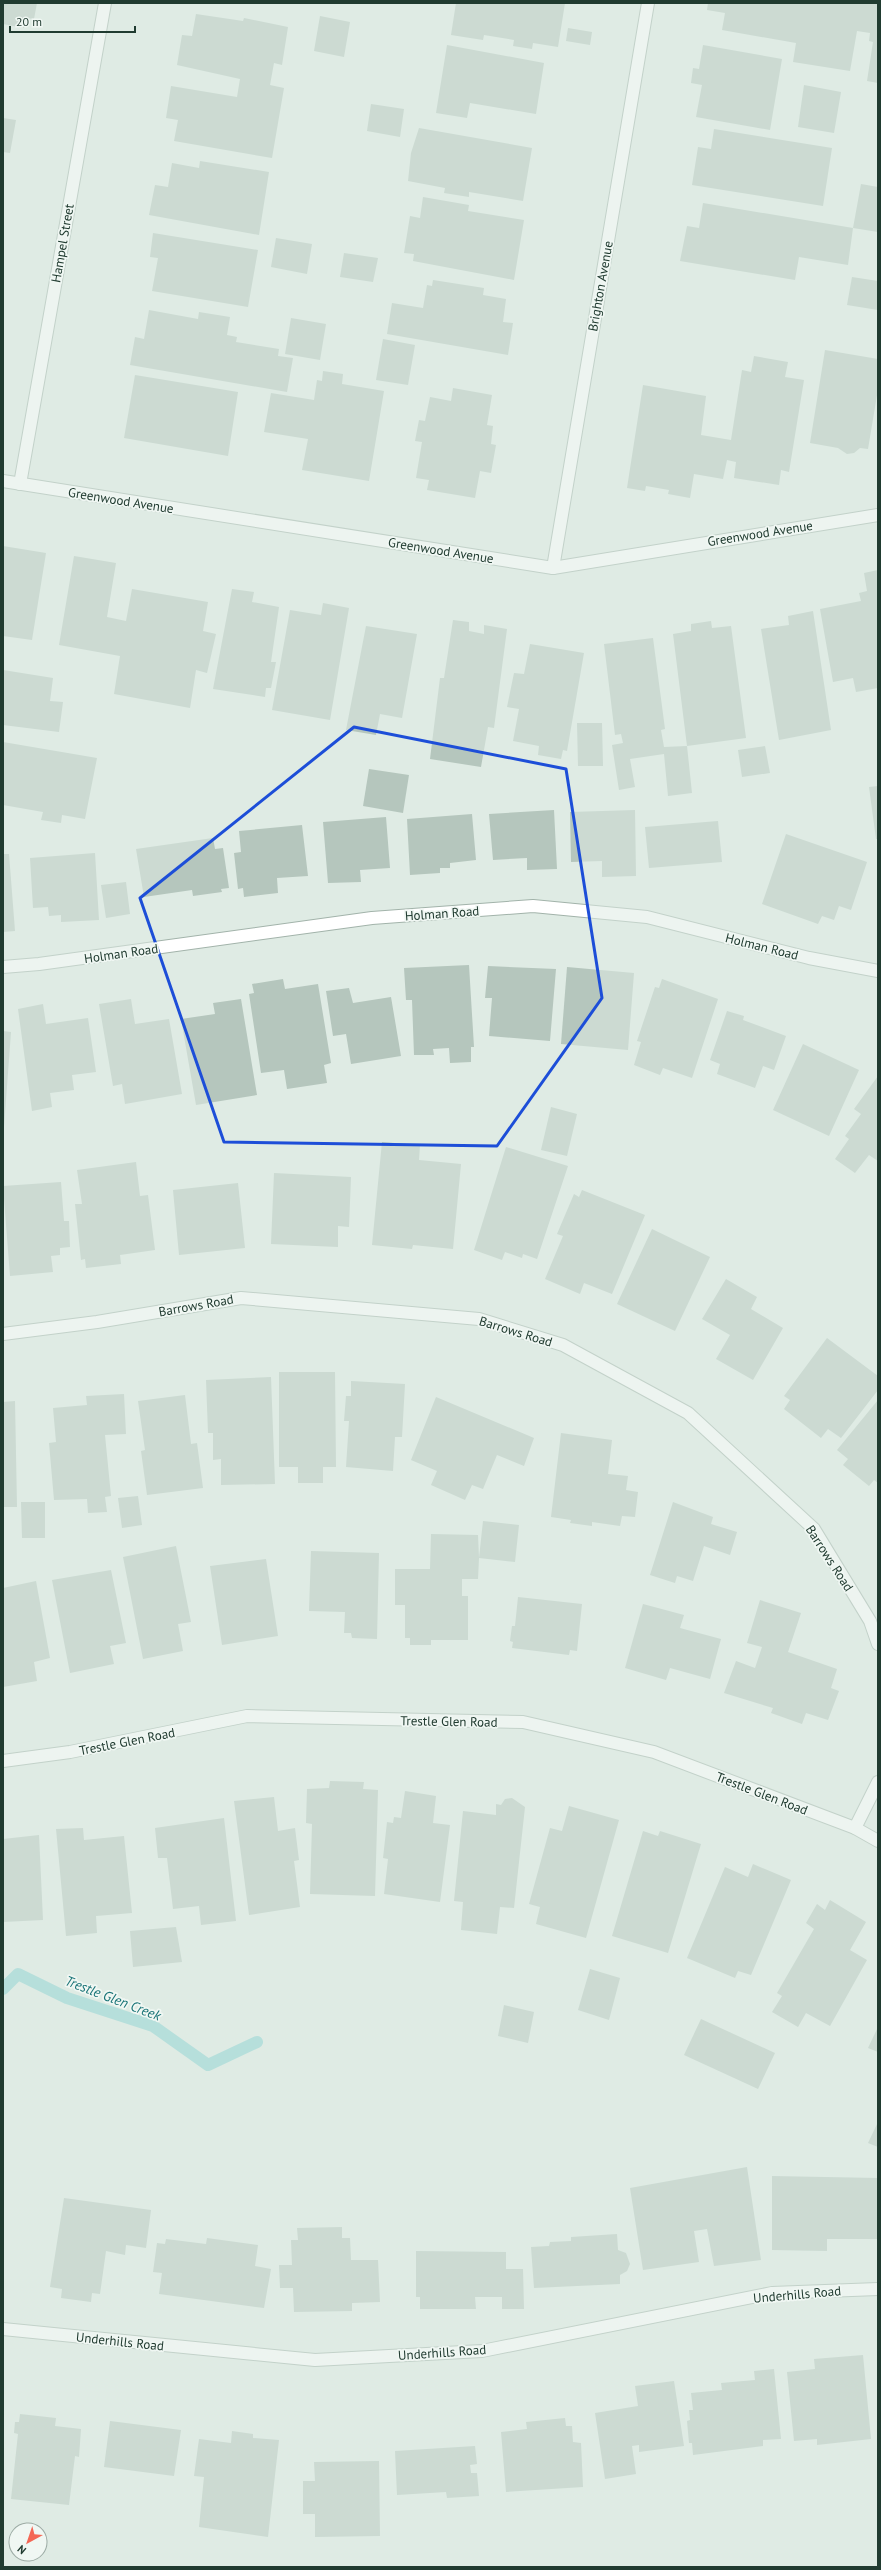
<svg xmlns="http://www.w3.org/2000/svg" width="881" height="2570" viewBox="0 0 881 2570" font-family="'PT Sans',sans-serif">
  <rect width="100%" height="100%" fill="#dfebe4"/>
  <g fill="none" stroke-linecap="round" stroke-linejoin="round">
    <!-- stream -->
    <polyline stroke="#86d0d1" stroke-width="12" points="3,1989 18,1974 67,1998 153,2026 208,2065 257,2042"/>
  </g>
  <!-- building -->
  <g fill="#b5c6bd">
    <polygon points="3,3 37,3 34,19 26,18 24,28 3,24"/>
    <polygon points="456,3 565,3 558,47 533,43 532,49 513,46 514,40 484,35 483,40 451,35"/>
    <polygon points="708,3 878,3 878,83 867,81 873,42 869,41 870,33 857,31 850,71 793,62 796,43 722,30 725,13 707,10"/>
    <polygon points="196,14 243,21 244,18 288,27 282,65 274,63 270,85 284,88 272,158 174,141 178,120 166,118 171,86 237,97 240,79 177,65 182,35 192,36"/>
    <polygon points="320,16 350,22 344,57 314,51"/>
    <polygon points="568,28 592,32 590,45 566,41"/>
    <polygon points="447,45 544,63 536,114 470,103 467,118 436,113"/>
    <polygon points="703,45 782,59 770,130 696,117 702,85 691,83 693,68 699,69"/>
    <polygon points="804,85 841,92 834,133 798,127"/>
    <polygon points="371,104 404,109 400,137 367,131"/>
    <polygon points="3,118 16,120 10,153 3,152"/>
    <polygon points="419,128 532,148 523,201 469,192 469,197 444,193 445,188 408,181 411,153"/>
    <polygon points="714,129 832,148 823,206 692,185 698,147 711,149"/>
    <polygon points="200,161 269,172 259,235 149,215 155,185 168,187 172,163 199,168"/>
    <polygon points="861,184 878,187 878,232 853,228 848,265 799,257 795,280 680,261 687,226 699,228 703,203 853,228"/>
    <polygon points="423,197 469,205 468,211 524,220 514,280 413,261 414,254 404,253 410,216 420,218"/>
    <polygon points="153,233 258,250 248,307 152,291 158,258 150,257"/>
    <polygon points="276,238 312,244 307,274 271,267"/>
    <polygon points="344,253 378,258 373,282 340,277"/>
    <polygon points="852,277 878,281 878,310 847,305"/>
    <polygon points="433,280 484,288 483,295 506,299 503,322 513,323 508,355 387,334 392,303 423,308 427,285 432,286"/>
    <polygon points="149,310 198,319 199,312 230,317 227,335 237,337 236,342 279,349 278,356 293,358 287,392 130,365 135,337 144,339"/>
    <polygon points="291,318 326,324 320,360 285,354"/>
    <polygon points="383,339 415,345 408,385 376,380"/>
    <polygon points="825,350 878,359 878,389 868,449 860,448 854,453 847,454 838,448 810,443"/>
    <polygon points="754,356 788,362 785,377 804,380 789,472 781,470 779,485 734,478 736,462 727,460 723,479 694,474 690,498 668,494 669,490 646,486 645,491 627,488 643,385 706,396 701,435 731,440 742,370 751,372"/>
    <polygon points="323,371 343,374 342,384 384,391 369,481 302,470 308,439 264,432 271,393 314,400 317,380 322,381"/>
    <polygon points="135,375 238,392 228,456 124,438"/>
    <polygon points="453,388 492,395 487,425 493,426 491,444 496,445 491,473 480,471 475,498 427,490 429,480 416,478 422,442 415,441 419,420 425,421 430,397 451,401"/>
    <polygon points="3,546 46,553 32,640 3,636"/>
    <polygon points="74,556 116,563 107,617 126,621 132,589 208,602 203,631 216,634 207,673 196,670 190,708 114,694 120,656 59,645"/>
    <polygon points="878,570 878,688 856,692 853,678 833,682 820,609 861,601 859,593 867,591 864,573"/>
    <polygon points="232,589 254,592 252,602 279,607 271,662 276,662 271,688 266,688 265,697 213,689"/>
    <polygon points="323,603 349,608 330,720 272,710 290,610 321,615"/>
    <polygon points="813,611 831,730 779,740 761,629 789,625 788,616"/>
    <polygon points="453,620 469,622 469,631 484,634 484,625 507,629 494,728 488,727 481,767 430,759 440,678 444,678"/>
    <polygon points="711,621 712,628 731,626 746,738 687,746 673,634 691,631 691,624"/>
    <polygon points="366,626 417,634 402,718 380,714 376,735 346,730"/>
    <polygon points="653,638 665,729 661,730 664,747 687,746 692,793 668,796 664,754 630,759 635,787 619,790 612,745 623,743 621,734 615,735 604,644"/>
    <polygon points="530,644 584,653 567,751 563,750 561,759 538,755 539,746 513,741 519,709 507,707 514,673 524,674"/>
    <polygon points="3,670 53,678 50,701 63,702 59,732 3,725"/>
    <polygon points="577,723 602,723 603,766 578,766"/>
    <polygon points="3,742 97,758 85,819 62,815 61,823 41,820 43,812 3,805"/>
    <polygon points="765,746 770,773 742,777 738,750"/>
    <polygon points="369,769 409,775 403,813 363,806"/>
    <polygon points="878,786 878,839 876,839 869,787"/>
    <polygon points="554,810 557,869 527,870 527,858 493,860 489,814"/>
    <polygon points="635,810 636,876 602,877 602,861 571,862 570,812"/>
    <polygon points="472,814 476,860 450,863 450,868 440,868 440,873 410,875 407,819"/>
    <polygon points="386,817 390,868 360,870 361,882 328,883 323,822"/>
    <polygon points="718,821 722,862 649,868 645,827"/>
    <polygon points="302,825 308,876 277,878 278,893 244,897 243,888 238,889 234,853 241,852 239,831"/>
    <polygon points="786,834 867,862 851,910 839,906 834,920 822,916 818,924 762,904"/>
    <polygon points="213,838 215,849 223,848 229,888 221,889 222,892 193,896 192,890 144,897 136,849"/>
    <polygon points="95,853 99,920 61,922 61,915 49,916 48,907 33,908 30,858"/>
    <polygon points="3,854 9,854 15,931 3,932"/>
    <polygon points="126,882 130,914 106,918 101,885"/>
    <polygon points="469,965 474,1047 471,1047 471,1062 450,1063 449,1048 433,1049 434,1055 414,1055 412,1000 406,1000 404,968"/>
    <polygon points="488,966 556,969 550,1041 489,1036 492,998 485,998"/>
    <polygon points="567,967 634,973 628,1050 561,1044"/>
    <polygon points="283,979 285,989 318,984 331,1063 324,1065 327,1083 287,1089 284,1070 261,1073 249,994 254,993 252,984"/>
    <polygon points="662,979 718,999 692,1078 663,1068 660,1075 634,1065 641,1042 637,1041 655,987 659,988"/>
    <polygon points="349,988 353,1003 391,997 401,1056 351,1064 346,1034 333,1036 326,991"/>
    <polygon points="131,999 135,1024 169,1019 182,1094 125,1104 122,1084 113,1086 99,1004"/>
    <polygon points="241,999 257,1095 196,1105 181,1019 215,1014 213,1003"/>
    <polygon points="43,1004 46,1024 88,1018 96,1072 72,1075 74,1090 50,1093 52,1107 32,1111 18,1009"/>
    <polygon points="727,1011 744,1016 743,1020 786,1036 774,1070 763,1066 755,1088 717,1074 720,1064 710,1060"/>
    <polygon points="3,1031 11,1032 4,1127 3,1127"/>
    <polygon points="803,1044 859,1070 829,1136 773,1110"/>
    <polygon points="878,1076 878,1161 869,1155 855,1173 835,1159 849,1139 845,1136 861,1114 854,1109"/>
    <polygon points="551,1107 577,1114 567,1156 541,1150"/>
    <polygon points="382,1142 420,1145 419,1160 461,1164 453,1249 413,1245 412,1249 372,1245"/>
    <polygon points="506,1147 568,1166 537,1259 523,1254 522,1258 505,1252 502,1260 474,1250"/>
    <polygon points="136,1162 140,1196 148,1195 155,1250 120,1255 121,1264 86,1268 85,1259 81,1260 75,1204 82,1204 77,1170"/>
    <polygon points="274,1173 351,1177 349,1227 338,1226 338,1247 271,1244"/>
    <polygon points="61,1182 64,1221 69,1221 70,1247 60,1248 60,1255 51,1256 53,1272 10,1276 3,1186"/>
    <polygon points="238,1183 245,1248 179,1255 173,1190"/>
    <polygon points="582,1190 645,1215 612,1294 584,1283 580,1294 545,1279 563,1236 557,1234 574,1194 579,1197"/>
    <polygon points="652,1229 710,1257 675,1331 617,1304"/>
    <polygon points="726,1279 757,1297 751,1309 783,1328 753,1380 716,1359 730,1335 702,1319"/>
    <polygon points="827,1338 878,1376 878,1390 841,1438 828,1429 821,1438 784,1409 790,1400 784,1396"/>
    <polygon points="279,1372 335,1372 336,1467 323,1467 323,1483 298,1483 298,1467 279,1467"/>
    <polygon points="271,1377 275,1484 221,1485 221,1459 213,1460 213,1433 208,1433 206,1380"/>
    <polygon points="351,1381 405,1384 402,1437 395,1437 393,1471 346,1467 349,1421 344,1421 346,1396 351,1396"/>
    <polygon points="124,1394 126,1434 105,1435 111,1496 105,1497 107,1512 88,1513 87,1499 54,1500 49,1443 56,1442 53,1408 87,1405 86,1396"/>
    <polygon points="185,1395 191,1444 197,1443 203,1488 147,1495 141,1451 145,1450 138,1401"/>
    <polygon points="436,1397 534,1438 524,1466 497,1455 483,1489 472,1485 465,1500 431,1485 437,1471 411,1460"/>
    <polygon points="878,1400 878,1483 874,1480 869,1486 843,1465 848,1459 837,1450"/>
    <polygon points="15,1401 17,1507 3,1507 3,1402"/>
    <polygon points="561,1433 612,1440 608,1474 628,1476 626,1490 638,1492 635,1517 622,1516 620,1526 592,1522 592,1526 570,1523 571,1520 551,1517"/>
    <polygon points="138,1496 142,1525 122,1528 118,1498"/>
    <polygon points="21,1502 45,1502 45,1538 22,1538"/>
    <polygon points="673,1502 713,1517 711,1524 737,1532 730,1555 704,1546 693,1581 677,1576 675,1583 650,1575"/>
    <polygon points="483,1521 519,1525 515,1562 479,1558 478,1579 462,1579 462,1596 468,1596 468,1640 431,1640 431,1645 410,1645 410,1638 405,1638 405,1605 395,1605 395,1569 430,1569 431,1534 478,1535 479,1558"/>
    <polygon points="176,1546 191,1622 178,1624 183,1651 143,1659 123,1557"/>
    <polygon points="311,1551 379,1553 377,1639 352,1638 351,1633 344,1633 345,1612 309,1611"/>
    <polygon points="266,1559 278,1636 222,1645 210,1566"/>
    <polygon points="111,1570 126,1643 110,1646 114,1664 70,1673 52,1580"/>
    <polygon points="36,1581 50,1658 34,1662 37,1681 3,1687 3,1588"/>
    <polygon points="518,1597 582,1604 577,1651 570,1650 569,1655 512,1648 513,1642 510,1641 512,1626 515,1626"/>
    <polygon points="760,1600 801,1613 788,1652 837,1669 831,1688 839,1691 828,1720 806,1713 802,1724 771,1713 773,1708 724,1693 736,1661 755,1668 762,1647 747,1643"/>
    <polygon points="643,1604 684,1615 680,1628 721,1639 710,1679 670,1668 666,1680 625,1668"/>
    <polygon points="330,1781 364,1782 363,1789 378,1790 375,1896 310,1894 312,1824 306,1823 307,1789 329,1788"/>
    <polygon points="405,1791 436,1796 433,1823 450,1825 440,1902 384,1894 388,1859 383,1858 387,1822 393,1823 394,1817 401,1818"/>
    <polygon points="274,1797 278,1831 295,1828 299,1860 294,1861 300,1907 249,1915 234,1801"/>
    <polygon points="512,1798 525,1807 514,1908 500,1907 497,1934 461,1930 463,1902 454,1901 463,1811 496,1815 496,1804 501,1805 505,1799"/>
    <polygon points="569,1806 619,1820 586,1938 536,1924 540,1907 529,1904 550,1828 562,1831"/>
    <polygon points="224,1818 236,1921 201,1925 199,1906 173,1909 167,1858 158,1858 155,1828"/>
    <polygon points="83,1828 84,1840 124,1836 132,1913 96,1916 97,1933 66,1936 56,1829"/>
    <polygon points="643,1831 658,1836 660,1831 701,1844 668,1953 612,1936"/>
    <polygon points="39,1835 43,1920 3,1922 3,1839"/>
    <polygon points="753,1864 791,1880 751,1975 738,1971 735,1978 687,1958 725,1867 748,1877"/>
    <polygon points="830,1900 866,1922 850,1950 867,1960 830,2026 806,2013 798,2027 772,2012 782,1996 777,1993 814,1929 806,1923 817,1904 825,1910"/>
    <polygon points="176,1927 182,1962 133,1967 130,1931"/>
    <polygon points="590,1969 620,1978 609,2020 578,2010"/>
    <polygon points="504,2005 534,2012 528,2043 498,2036"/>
    <polygon points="701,2019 775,2053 758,2089 684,2055"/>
    <polygon points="878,2027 878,2052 868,2048"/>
    <polygon points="878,2122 878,2147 868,2143"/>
    <polygon points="747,2167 761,2260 714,2266 707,2229 694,2231 699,2262 643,2270 630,2188"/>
    <polygon points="772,2176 878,2178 878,2239 827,2239 827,2251 772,2250"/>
    <polygon points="64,2198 151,2210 146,2248 126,2245 125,2255 106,2251 100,2294 92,2293 91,2302 61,2298 62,2289 50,2287"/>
    <polygon points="342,2227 342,2238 350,2238 351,2260 378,2260 380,2302 352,2303 352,2311 294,2312 293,2288 280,2288 279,2265 292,2265 291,2240 298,2240 297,2228"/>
    <polygon points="617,2234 618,2250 626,2253 630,2264 627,2271 620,2275 620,2284 534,2288 531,2247 549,2246 550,2242 571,2241 571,2237"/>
    <polygon points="207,2238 258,2245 255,2266 271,2269 264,2308 159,2294 162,2273 153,2272 157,2243 165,2244 166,2239 206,2244"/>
    <polygon points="416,2251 506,2252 506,2269 523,2269 524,2309 502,2309 502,2297 475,2297 476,2309 420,2309 420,2297 416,2297"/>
    <polygon points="863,2355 871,2439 817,2445 817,2439 794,2441 787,2372 815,2369 814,2359"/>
    <polygon points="774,2369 781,2439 763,2440 763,2446 693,2455 692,2443 689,2443 687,2421 690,2420 689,2410 693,2410 691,2393 722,2390 721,2383 755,2380 754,2371"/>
    <polygon points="674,2381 684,2446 639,2452 639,2445 632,2446 636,2474 605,2479 595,2413 638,2406 635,2386"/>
    <polygon points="20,2414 56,2418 55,2426 81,2429 79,2457 75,2456 69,2505 11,2499 18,2434 14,2433 15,2422 19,2422"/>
    <polygon points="565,2418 566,2426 572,2426 573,2442 581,2443 583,2487 506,2492 501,2432 527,2429 526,2422"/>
    <polygon points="110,2421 181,2430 174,2476 104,2467"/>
    <polygon points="232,2431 253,2434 253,2438 279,2440 268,2537 199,2527 204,2477 194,2476 199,2439 231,2443"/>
    <polygon points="475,2446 477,2464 470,2465 471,2473 477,2473 479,2496 447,2498 446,2492 397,2495 395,2451"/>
    <polygon points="379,2461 380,2536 315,2537 315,2514 303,2514 303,2481 315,2481 314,2462"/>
  </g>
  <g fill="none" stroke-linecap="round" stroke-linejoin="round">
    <!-- street casing -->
    <g stroke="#a2b3aa" stroke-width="14">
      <g id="street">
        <polyline points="3,481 553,568 878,515"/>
        <polyline points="20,484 105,3"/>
        <polyline points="553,568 648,3"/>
        <polyline points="3,967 39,964 372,918 533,906 647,917 809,958 878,971"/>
        <polyline points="3,1334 97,1322 241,1298 479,1319 563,1345 688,1413 814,1529 870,1621 878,1644"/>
        <polyline points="3,1761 70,1752 247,1716 523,1722 654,1752 855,1828 878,1841"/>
        <polyline points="855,1828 878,1782"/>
        <polyline points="3,2329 315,2360 482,2351 772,2293 878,2289"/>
      </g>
    </g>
    <!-- street -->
    <use href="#street" stroke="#fff" stroke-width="12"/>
  </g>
  <!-- marked area -->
  <path d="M0 0H881V2570H0ZM 354,727 L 566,769 L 602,998 L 497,1146 L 224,1142 L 140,898 Z" fill="#dfebe4" fill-opacity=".55" fill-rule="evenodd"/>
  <path fill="none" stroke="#1d4ed8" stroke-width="3" stroke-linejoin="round" d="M 354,727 L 566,769 L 602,998 L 497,1146 L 224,1142 L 140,898 Z"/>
  <g text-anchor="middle" stroke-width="3.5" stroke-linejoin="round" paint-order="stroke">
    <!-- street labels -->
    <g font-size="13" fill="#203b30" stroke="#f0f7f3">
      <text transform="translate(62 243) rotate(-80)" y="5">Hampel Street</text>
      <text transform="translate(600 286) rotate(-80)" y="5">Brighton Avenue</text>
      <text transform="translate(121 500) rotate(9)" y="5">Greenwood Avenue</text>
      <text transform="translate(760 533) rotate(-9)" y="5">Greenwood Avenue</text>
      <text transform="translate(441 550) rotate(9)" y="5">Greenwood Avenue</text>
      <text transform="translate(442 913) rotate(-4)" y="5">Holman Road</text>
      <text transform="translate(762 946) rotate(14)" y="5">Holman Road</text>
      <text transform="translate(121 953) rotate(-8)" y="5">Holman Road</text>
      <text transform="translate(196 1305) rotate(-10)" y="5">Barrows Road</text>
      <text transform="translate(516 1331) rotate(17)" y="5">Barrows Road</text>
      <text transform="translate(830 1558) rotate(57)" y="5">Barrows Road</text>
      <text transform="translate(449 1721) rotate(1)" y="5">Trestle Glen Road</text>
      <text transform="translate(127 1741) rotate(-11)" y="5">Trestle Glen Road</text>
      <text transform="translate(762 1793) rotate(21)" y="5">Trestle Glen Road</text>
      <text transform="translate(797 2294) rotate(-5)" y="5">Underhills Road</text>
      <text transform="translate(120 2341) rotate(6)" y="5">Underhills Road</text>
      <text transform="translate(442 2352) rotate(-4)" y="5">Underhills Road</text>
    </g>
    <!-- water labels -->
    <g font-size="14" font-style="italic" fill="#1a7477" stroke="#f0f7f3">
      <text transform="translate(113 1998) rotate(21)" y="5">Trestle Glen Creek</text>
    </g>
  </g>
  <!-- border -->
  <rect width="881" height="2570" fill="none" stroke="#203b30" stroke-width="8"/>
  <!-- north arrow -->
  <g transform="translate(28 2542) rotate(220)"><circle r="19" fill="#f0f7f3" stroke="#9daca5"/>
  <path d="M0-3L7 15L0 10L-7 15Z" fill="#f46755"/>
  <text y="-6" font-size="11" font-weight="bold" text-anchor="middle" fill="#203b30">N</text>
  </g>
  <!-- scale -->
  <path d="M10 26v6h125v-6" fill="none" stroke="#203b30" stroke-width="2"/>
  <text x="16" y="26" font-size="12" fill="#203b30" stroke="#f0f7f3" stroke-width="3" paint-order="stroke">20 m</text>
</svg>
